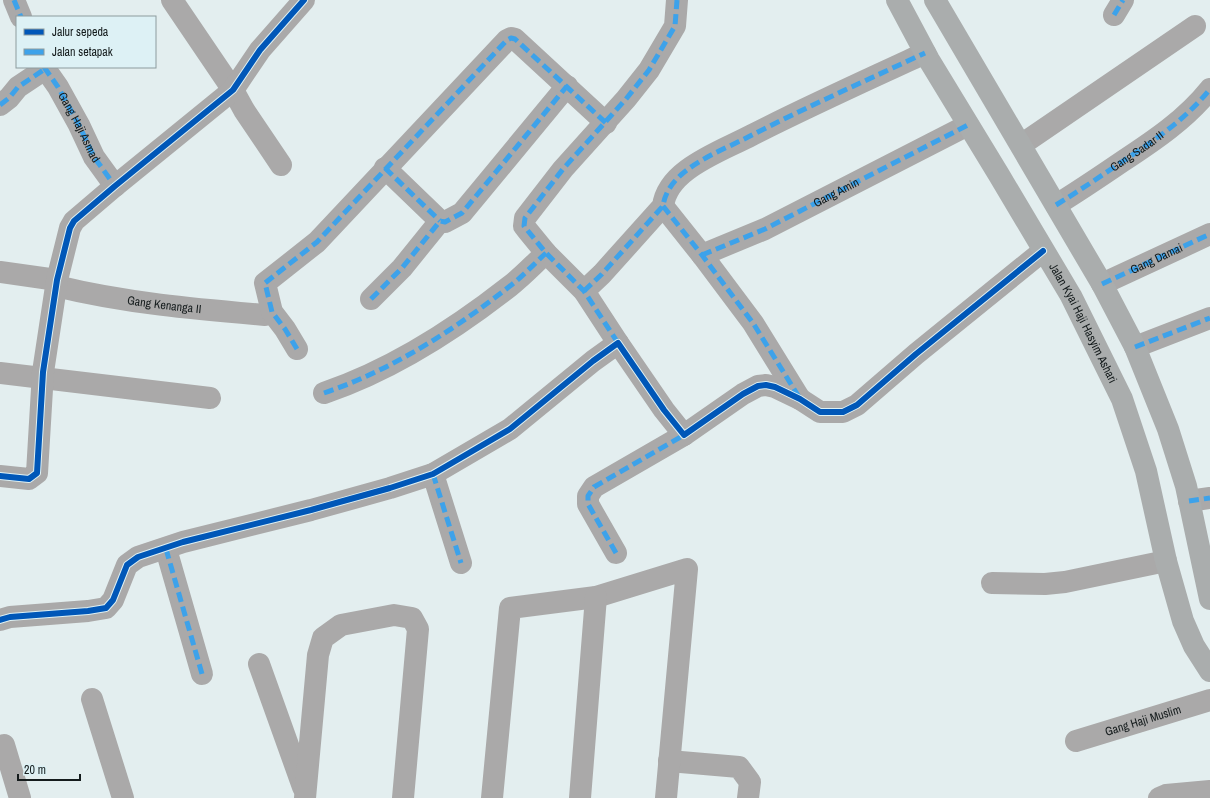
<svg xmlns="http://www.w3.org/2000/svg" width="1210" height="798" viewBox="0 0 1210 798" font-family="'Archivo Narrow',sans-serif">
  <rect width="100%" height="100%" fill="#e3eeef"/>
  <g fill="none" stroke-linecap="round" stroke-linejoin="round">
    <!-- minor -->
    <g stroke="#aaa9a9" stroke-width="22">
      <polyline points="14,0 21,17"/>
      <polyline points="172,0 233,90 244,110 281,165"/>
      <polyline points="1114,15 1123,0"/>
      <path id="s1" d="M 44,67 L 58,87 L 79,125 L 94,157 L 115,186"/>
      <polyline points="0,105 9,98 18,87 45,69"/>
      <polyline points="1021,145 1195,26"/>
      <polyline points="385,168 440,221"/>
      <path id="s2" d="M 1056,205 C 1079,191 1101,176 1123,161 C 1155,140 1186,119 1210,89"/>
      <polyline points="663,206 702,255 753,323 800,399"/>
      <path id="s3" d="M 702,255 L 765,229 L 968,125"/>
      <polyline points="0,272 57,280"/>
      <polyline points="1102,284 1210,234"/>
      <path id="s4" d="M 56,286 C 125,303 195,309 265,315 L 272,312"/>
      <path d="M 584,291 L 602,274 L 663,206 C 665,191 675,179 687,170 C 707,155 731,146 752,135 C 809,106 867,80 925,53"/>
      <polyline points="371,299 402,268 440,221 445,222 462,213 567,86"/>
      <polyline points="618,343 584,291 546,253 528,231 524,226 525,218 563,169 626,99 649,70 675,26 677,0"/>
      <polyline points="1135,347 1210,318"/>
      <polyline points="297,349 285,329 272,312 265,283 317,242 507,40 511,38 515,39 606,123"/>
      <polyline points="0,373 210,398"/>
      <path d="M 324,393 C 392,370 454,330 510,286 C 523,276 534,264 546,253"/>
      <polyline points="433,474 461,563"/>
      <polyline points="0,476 29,479 37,473 43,372 57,280 70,228 74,221 115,186 233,90 260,50 304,0"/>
      <polyline points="1189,501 1210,498"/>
      <polyline points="166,549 202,674"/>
      <polyline points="616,553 588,504 588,496 594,487 684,435"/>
      <polyline points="992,583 1045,584 1065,582 1166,561"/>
      <polyline points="0,620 10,617 88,611 106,608 113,600 127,565 138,557 183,542 311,510 390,488 433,474 510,429 593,361 618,343 664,410 684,435 743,394 758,386 766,385 775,387 800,399 820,412 843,412 857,405 916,354 1043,251"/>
      <polyline points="259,664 303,787"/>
      <polyline points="92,699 123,798"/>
      <path id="s5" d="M 1076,741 L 1210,700"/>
      <polyline points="4,745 20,798"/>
      <polyline points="669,761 739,767 750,782 748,798"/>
      <polyline points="305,798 318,655 323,638 341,625 394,615 412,618 418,629 403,798"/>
      <polyline points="492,798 510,608 596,597 687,569 666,798"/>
      <polyline points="580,798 596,597"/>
      <polyline points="1159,798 1166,795 1210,791"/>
    </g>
    <!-- major -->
    <g stroke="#aaadad" stroke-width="22">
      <path id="s6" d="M 897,0 L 929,60 L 999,175 L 1071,296 L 1122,399 L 1146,471 L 1166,561 L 1183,621 L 1194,646 L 1210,671"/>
      <polyline points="935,0 1102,284 1135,347 1168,429 1186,486 1210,599"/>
    </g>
    <!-- quiet -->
    <g stroke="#3da2ea" stroke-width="5" stroke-dasharray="10 5" stroke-linecap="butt">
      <polyline points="14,0 21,17"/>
      <polyline points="1114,15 1123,0"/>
      <polyline points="44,67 58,87 79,125 94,157 115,186"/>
      <polyline points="0,105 9,98 18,87 45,69"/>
      <polyline points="385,168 440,221"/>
      <path d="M 1056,205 C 1079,191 1101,176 1123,161 C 1155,140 1186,119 1210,89"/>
      <polyline points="663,206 702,255 753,323 799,397"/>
      <polyline points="702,255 765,229 968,125"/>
      <path id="s7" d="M 1102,284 L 1210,234"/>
      <path d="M 584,291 L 602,274 L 663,206 C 665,191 675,179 687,170 C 707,155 731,146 752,135 C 809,106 867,80 925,53"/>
      <polyline points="371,299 402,268 440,221 445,222 462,213 567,86"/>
      <polyline points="618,343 584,291 546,253 528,231 524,226 525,218 563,169 626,99 649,70 675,26 677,0"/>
      <polyline points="1135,347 1210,318"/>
      <polyline points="297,349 285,329 272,312 265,283 317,242 507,40 511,38 515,39 606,123"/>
      <path d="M 324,393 C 392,370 454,330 510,286 C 523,276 534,264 546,253"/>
      <polyline points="433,474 461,563"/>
      <polyline points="1189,501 1210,498"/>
      <polyline points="166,549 202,674"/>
      <polyline points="616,553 588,504 588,496 594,487 684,435"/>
    </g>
    <!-- cycleway casing -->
    <g stroke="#ddf1f5" stroke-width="8">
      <g id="cycleway">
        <polyline points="0,476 29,479 37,473 43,372 57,280 70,228 74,221 115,186 233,90 260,50 304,0"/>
        <polyline points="0,620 10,617 88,611 106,608 113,600 127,565 138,557 183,542 311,510 390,488 433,474 510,429 593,361 618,343 664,410 684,435 743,394 758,386 766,385 775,387 800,399 820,412 843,412 857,405 916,354 1043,251"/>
      </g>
    </g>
    <!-- cycleway -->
    <use href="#cycleway" stroke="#0057b8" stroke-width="6"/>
  </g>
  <g text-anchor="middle" stroke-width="4" stroke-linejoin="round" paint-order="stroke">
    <!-- street labels -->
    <g font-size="12" fill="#141b1c" stroke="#ddf1f5">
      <text dy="4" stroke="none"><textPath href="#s1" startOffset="70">Gang Haji Asmad</textPath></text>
      <text dy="4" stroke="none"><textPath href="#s2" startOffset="97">Gang Sadar II</textPath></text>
      <text dy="4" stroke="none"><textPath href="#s3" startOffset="148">Gang Amin</textPath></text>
      <text dy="4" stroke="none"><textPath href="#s7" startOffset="60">Gang Damai</textPath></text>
      <text dy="4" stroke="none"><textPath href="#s4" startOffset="110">Gang Kenanga II</textPath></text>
      <text dy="4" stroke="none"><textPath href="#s6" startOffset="373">Jalan Kyai Haji Hasyim Ashari</textPath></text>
      <text dy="4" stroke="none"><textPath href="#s5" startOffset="70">Gang Haji Muslim</textPath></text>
    </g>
  </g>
  <!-- legend -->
  <rect x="16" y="16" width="140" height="52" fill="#ddf1f5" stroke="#8d9b9e"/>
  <rect x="24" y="29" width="20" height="6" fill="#0057b8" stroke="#8d9b9e"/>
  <text x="52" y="36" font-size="12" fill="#141b1c">Jalur sepeda</text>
  <rect x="24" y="49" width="20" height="6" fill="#3da2ea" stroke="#8d9b9e"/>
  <text x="52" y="56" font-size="12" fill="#141b1c">Jalan setapak</text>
  <!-- scale -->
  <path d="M18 774v6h62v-6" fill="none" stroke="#141b1c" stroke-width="2"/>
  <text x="24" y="774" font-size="12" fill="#141b1c" stroke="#ddf1f5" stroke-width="3" paint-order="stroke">20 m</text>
</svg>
